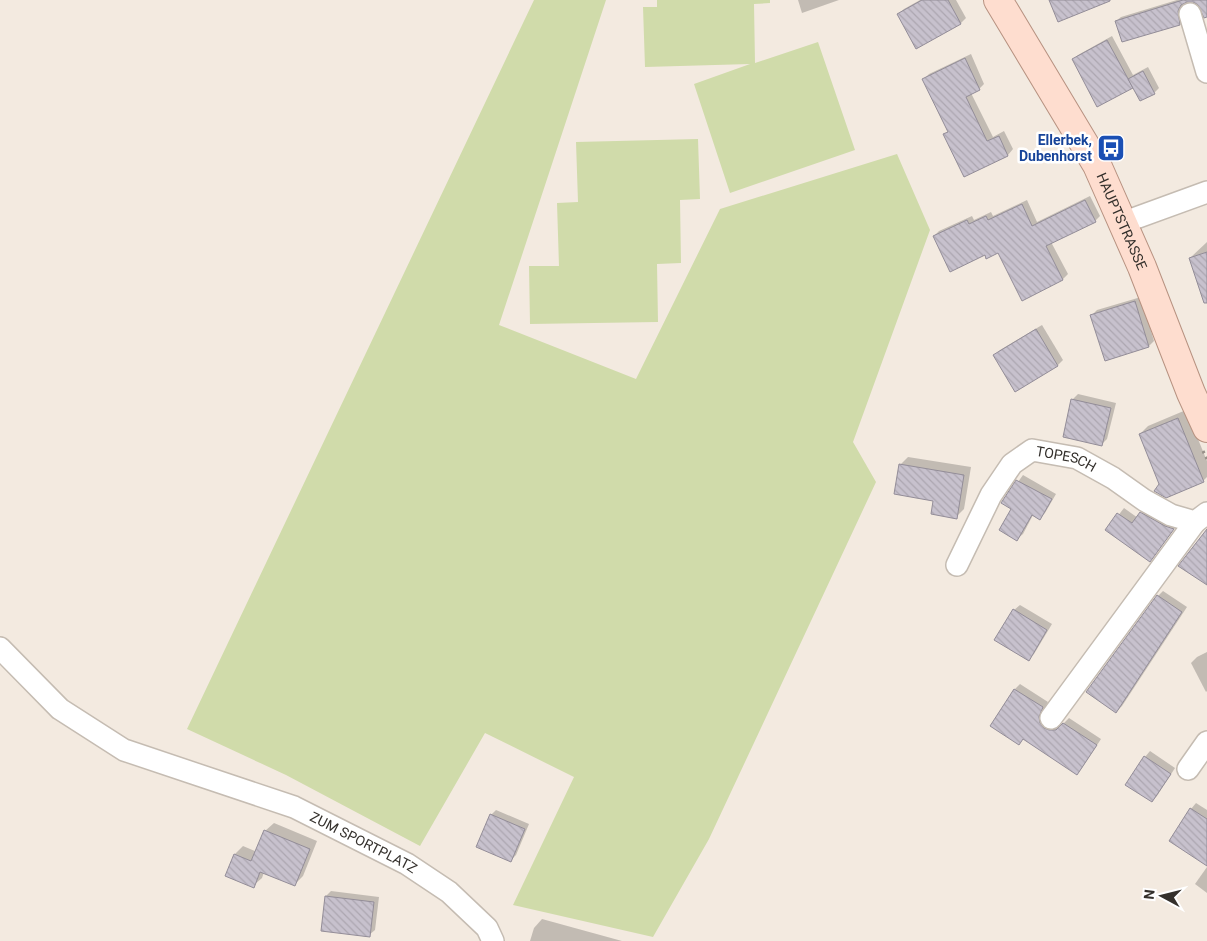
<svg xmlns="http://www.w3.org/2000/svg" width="1207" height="941" viewBox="0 0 1207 941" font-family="Roboto,sans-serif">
  <defs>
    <pattern id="building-back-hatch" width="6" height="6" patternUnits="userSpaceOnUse" patternTransform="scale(1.25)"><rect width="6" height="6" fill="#c7c1cd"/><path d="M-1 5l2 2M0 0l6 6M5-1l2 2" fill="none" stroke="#aca6b0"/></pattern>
  </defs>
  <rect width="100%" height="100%" fill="#f3eae0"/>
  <!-- grass -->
  <g fill="#d0dbaa">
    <polygon points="534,0 606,0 499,325 636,379 720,209 897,154 930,230 853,442 876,482 709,839 653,937 513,905 574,777 485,733 420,846 286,775 187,729"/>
    <polygon points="657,0 770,0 770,3 754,4 755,63 818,42 855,150 730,193 694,84 750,64 645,67 643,7 657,7"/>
    <polygon points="698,139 700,199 680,200 681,263 657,264 658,322 530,324 529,266 559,266 557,203 578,202 576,142"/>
  </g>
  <!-- shadow -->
  <g fill="#0003">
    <polygon points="798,0 839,0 802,13"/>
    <polygon points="920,0 956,0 966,18 961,23 898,14 904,9"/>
    <polygon points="1177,0 1207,0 1207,16 1199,4 1194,1 1183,3 1182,5 1184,19 1180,24 1116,21 1121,17"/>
    <polygon points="1112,36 1133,75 1148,67 1159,88 1154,93 1133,86 1073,60 1078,55"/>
    <polygon points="971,54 984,84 979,89 971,93 993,137 1004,131 1013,149 1008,155 965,176 945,134 949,131 924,79 929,74"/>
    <polygon points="1090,196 1100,216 1095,221 1051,242 1068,274 1063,279 1023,299 998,251 986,253 934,236 939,231 972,216 974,220 991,212 993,216 1027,200 1037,222"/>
    <polygon points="1207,242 1207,294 1190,258"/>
    <polygon points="1141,297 1154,341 1149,346 1092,315 1097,310"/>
    <polygon points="1042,325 1063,360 1058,365 1015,390 995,355 1000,350"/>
    <polygon points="1078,394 1116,403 1107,439 1102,444 1072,400"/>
    <polygon points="1186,410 1207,461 1207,477 1203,481 1161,485 1140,434 1148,426"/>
    <polygon points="908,457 971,467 964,509 956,517 934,500 900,465"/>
    <polygon points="1023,475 1056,494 1045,513 1040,518 1033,515 1023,534 1017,539 1012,508 1003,503"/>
    <polygon points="1124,508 1138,518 1146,508 1178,524 1150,561 1107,530"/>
    <polygon points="1163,591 1187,607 1122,706 1116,712 1158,596"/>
    <polygon points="1020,605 1052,624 1034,654 1028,659 1014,610"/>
    <polygon points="1207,652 1207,691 1206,692 1191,663 1197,657"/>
    <polygon points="1020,684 1048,702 1043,711 1055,725 1062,725 1069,718 1101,739 1082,768 1077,774 1024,738 1019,743 1015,689"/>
    <polygon points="1150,751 1175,768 1157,796 1152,801 1145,757"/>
    <polygon points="1196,803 1207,810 1207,864 1191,809"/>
    <polygon points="496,810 529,824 516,855 511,860 491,815"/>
    <polygon points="274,823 317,841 303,876 294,885 264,872 262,878 253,886 226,876 235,854 243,846 257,852 265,831"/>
    <polygon points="1207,867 1207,893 1195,884"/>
    <polygon points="331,891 379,897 375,930 369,935 326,896"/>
    <polygon points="542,919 622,941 530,941 534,928"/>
  </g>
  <!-- building -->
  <g fill="url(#building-back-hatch)" stroke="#938d98">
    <polygon points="922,0 948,0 961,24 916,49 897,14"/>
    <polygon points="1049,0 1110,0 1110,1 1058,22"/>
    <polygon points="1183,0 1207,0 1207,17 1204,18 1198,5 1193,2 1187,2 1181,5 1178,11 1180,25 1122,42 1115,21"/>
    <polygon points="1107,40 1133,88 1097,107 1072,59"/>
    <polygon points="965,58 980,90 966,97 987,141 999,136 1008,156 964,177 943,134 948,132 922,79"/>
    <polygon points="1143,71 1155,94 1140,101 1128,79"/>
    <polygon points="1085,200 1096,222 1046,246 1063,280 1022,301 998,253 986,259 985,255 950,272 933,236 967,220 969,224 986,216 988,220 1022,204 1032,226"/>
    <polygon points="1207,252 1207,303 1204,303 1189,258"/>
    <polygon points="1135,301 1149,347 1105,361 1090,315"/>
    <polygon points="1036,329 1058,366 1015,392 993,355"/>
    <polygon points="1071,399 1111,408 1102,446 1063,437"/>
    <polygon points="1178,418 1204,482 1166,498 1154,491 1159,484 1139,434"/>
    <polygon points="899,464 964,475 957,519 931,514 933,501 894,494"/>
    <polygon points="1016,480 1052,499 1040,520 1032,515 1017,541 999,530 1011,509 1001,503"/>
    <polygon points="1140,512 1165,526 1174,529 1150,562 1105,530 1117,513 1132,523"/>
    <polygon points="1207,529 1207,585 1178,566"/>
    <polygon points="1157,595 1182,612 1116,713 1086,692"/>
    <polygon points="1013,609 1047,630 1029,661 994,640"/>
    <polygon points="1014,689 1043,707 1039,717 1040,723 1044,728 1049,730 1056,730 1063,723 1097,745 1077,775 1023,739 1019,745 990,726"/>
    <polygon points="1144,756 1171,774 1152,802 1125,785"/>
    <polygon points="1190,808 1207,819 1207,866 1169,841"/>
    <polygon points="490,814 525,829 511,862 476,847"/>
    <polygon points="264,830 310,849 295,886 260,872 254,888 225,876 234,854 251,861"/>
    <polygon points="325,896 374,902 370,937 321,931"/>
  </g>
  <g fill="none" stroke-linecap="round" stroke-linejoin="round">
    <!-- minor casing -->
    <g stroke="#c5bcb2" stroke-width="24">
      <g id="minor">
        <polyline points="1190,14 1207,72"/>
        <polyline points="1122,223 1207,192"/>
        <path id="s1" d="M 957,565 L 991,495 L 1012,464 L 1032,450 L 1077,458 L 1113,478 L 1144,500 L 1171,515 L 1195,522 L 1207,513"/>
        <path id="s2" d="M 0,648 L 60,709 L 124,750 L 294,807 L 407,864 L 449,892 L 487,928 L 493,941"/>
        <polyline points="1051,718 1195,522"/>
        <polyline points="1188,769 1207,742"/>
      </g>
    </g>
    <!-- major casing -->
    <g stroke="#b79281" stroke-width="30">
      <g id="major">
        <path id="s3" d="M 998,0 L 1097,165 L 1142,267 L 1191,393 L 1207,428"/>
      </g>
    </g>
    <!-- path -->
    <polyline stroke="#979089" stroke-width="3" stroke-dasharray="2.5 4" stroke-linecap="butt" points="1203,451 1207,459"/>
    <!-- minor -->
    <use href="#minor" stroke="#fff" stroke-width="21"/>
    <!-- major -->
    <use href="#major" stroke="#feddcf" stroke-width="28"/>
  </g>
  <!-- icons -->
  <defs>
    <g id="bus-square" transform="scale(1.4375)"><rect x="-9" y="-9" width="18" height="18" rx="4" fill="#1a4fb4" stroke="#fff"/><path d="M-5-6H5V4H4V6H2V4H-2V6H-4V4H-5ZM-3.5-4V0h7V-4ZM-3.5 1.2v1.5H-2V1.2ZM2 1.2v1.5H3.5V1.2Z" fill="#fff"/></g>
  </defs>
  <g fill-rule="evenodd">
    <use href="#bus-square" x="1111" y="148"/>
  </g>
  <g text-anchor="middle" stroke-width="5" stroke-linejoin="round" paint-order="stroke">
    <!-- transit labels -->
    <g font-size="14" font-weight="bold" fill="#164399" stroke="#fff" text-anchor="end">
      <text x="1092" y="145">Ellerbek,<tspan x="1092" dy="16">Dubenhorst</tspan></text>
    </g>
    <!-- street labels -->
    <g font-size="14" fill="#34302c" stroke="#fff">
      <text dy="5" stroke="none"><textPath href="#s3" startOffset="254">HAUPTSTRASSE</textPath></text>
      <text dy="5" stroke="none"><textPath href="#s1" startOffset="175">TOPESCH</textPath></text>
      <text dy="5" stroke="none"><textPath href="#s2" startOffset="419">ZUM SPORTPLATZ</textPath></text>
    </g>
  </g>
  <!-- north arrow -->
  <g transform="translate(1162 896) rotate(277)" stroke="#ffffff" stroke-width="4" paint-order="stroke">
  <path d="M0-4L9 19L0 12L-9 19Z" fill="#34302c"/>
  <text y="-8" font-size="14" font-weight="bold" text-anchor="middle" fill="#34302c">N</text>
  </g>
</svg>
